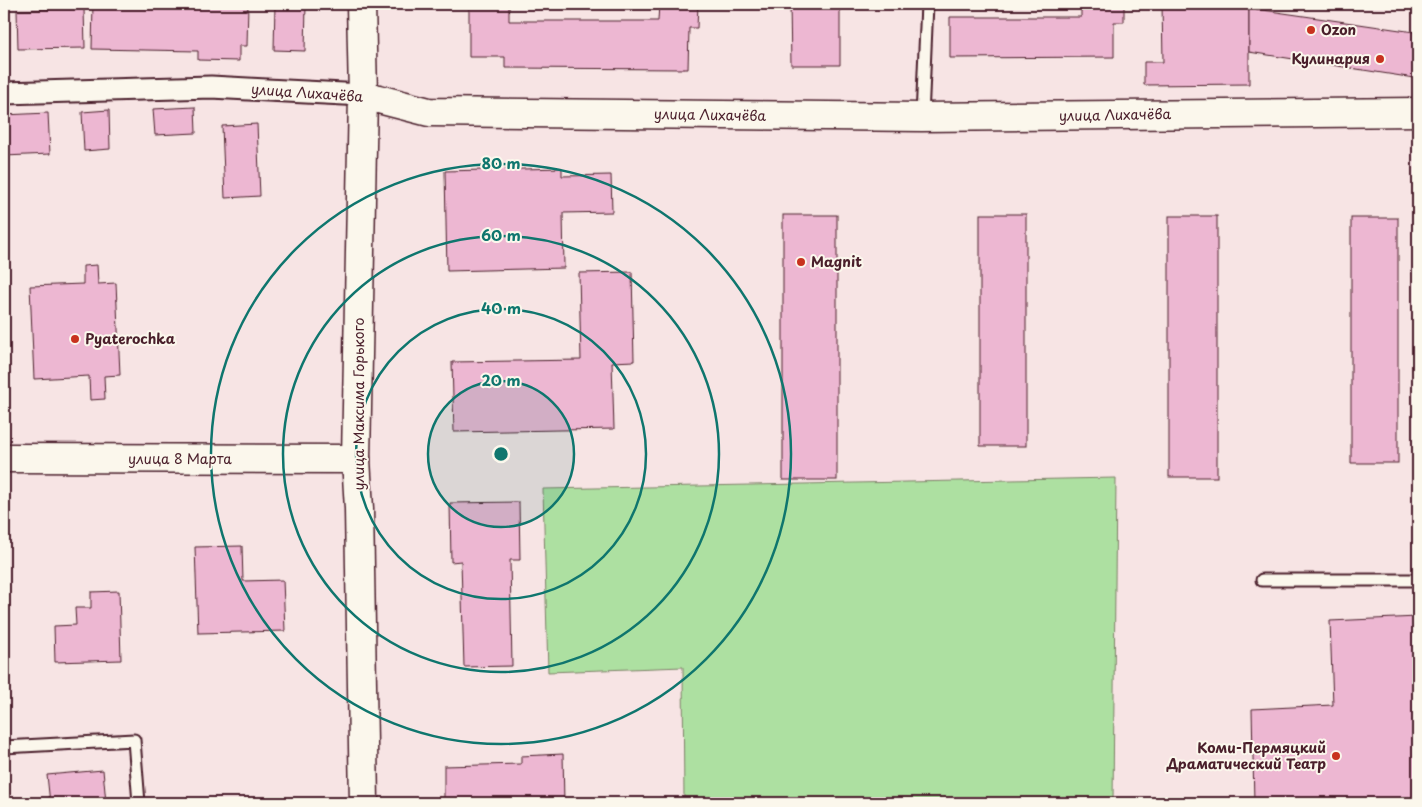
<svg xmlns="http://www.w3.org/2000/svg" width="1422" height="807" viewBox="0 0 1422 807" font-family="'Playpen Sans',sans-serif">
  <rect width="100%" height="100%" fill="#f7e4e4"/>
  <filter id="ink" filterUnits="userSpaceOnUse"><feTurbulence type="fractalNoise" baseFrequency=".02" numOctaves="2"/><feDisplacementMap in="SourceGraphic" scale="10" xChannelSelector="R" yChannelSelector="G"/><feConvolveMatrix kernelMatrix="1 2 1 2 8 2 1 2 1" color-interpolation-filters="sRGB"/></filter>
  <g filter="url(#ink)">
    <!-- green -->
    <polygon fill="#ade0a1" stroke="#7c8066" points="1116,478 1113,803 684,803 683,667 548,672 543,489"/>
    <!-- building -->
    <g fill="#edb7d2" stroke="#4a1f2b">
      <polygon points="93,4 248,4 247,46 239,46 239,61 198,60 198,51 92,49"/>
      <polygon points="275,4 306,4 305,51 274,50"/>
      <polygon points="469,4 509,4 509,21 658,21 659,4 698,4 697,28 689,28 688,69 505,68 505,57 469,57"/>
      <polygon points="790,4 840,4 840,65 791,65"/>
      <polygon points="1081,4 1124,4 1124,22 1114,22 1114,57 950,58 950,17 1081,17"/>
      <polygon points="1162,4 1249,4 1249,84 1144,85 1144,62 1163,62"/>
      <polygon points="1249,8 1414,32 1414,78 1249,52"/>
      <polygon points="84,9 85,48 18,49 17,10"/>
      <polygon points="195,107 196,133 155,135 153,109"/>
      <polygon points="109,110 110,149 84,151 82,112"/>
      <polygon points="48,113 50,154 4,156 4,115"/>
      <polygon points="257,124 260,196 225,198 222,126"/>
      <polygon points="562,168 562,176 611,175 612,212 563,213 564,268 447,271 445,171"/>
      <rect x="980" y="214" width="46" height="232"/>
      <rect x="783" y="215" width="54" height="265"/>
      <rect x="1169" y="216" width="48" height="261"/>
      <rect x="1351" y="218" width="47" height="245"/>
      <polygon points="97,265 98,284 116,283 120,375 104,376 105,399 90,400 89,376 34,379 30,286 83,284 83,266"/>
      <polygon points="632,272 634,361 612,362 614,429 454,432 452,362 581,360 579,273"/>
      <polygon points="519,502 520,560 510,560 512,666 464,667 461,561 451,562 450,503"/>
      <polygon points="242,546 243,581 283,580 285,631 198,633 195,547"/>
      <polygon points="119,591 121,660 55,662 54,626 76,625 75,608 91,608 91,592"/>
      <polygon points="1418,617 1418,803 1254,803 1252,709 1333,705 1330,621"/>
      <polygon points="563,754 564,803 444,803 444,766 521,764 521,756"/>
      <polygon points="103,770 106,803 50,803 47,775"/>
    </g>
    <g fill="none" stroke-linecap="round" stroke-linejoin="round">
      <!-- lane casing -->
      <g stroke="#4a1f2b" stroke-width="15">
        <g id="lane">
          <polyline points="922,117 927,4"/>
          <polyline points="1262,580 1418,580"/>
          <polyline points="4,747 134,740 139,803"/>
        </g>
      </g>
      <!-- street casing -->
      <g stroke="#4a1f2b" stroke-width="25">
        <polyline id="street" points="4,93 211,87 363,95"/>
      </g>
      <!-- secondary casing -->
      <g stroke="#4a1f2b" stroke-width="31">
        <g id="secondary">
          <polyline points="361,4 363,95 356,459 359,509 364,803"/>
          <polyline points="363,95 429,112 922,117 1418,112"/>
          <polyline points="4,458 356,459"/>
        </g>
      </g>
      <!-- lane -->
      <use href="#lane" stroke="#fbf7ec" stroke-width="11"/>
      <!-- street -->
      <use href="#street" stroke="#fbf7ec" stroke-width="21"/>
      <!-- secondary -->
      <use href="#secondary" stroke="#fbf7ec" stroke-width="28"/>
    </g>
  </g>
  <!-- distance rings -->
  <circle cx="501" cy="454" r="73" fill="#0f766e" fill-opacity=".12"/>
  <g fill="none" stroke="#0f766e" stroke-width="2.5">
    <circle cx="501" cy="454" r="73"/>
    <circle cx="501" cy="454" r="145"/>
    <circle cx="501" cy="454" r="218"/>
    <circle cx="501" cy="454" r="290"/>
  </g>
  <!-- markers -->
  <g fill="#c8321e" stroke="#fbf7ec" stroke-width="2">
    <circle cx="1311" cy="30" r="5"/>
    <circle cx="1380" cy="59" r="5"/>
    <circle cx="801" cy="262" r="5"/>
    <circle cx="75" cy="339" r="5"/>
    <circle cx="1336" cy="756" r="5"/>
  </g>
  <g text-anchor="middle" stroke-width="4" stroke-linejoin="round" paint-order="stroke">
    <!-- poi labels -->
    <g font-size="14" font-weight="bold" fill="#4a1f2b" stroke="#fbf7ec" text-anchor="start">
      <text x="1321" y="35">Ozon</text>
      <text x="1370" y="64" text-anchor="end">Кулинария</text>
      <text x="811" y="267">Magnit</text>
      <text x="85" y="344">Pyaterochka</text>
      <text x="1326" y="753" text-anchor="end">Коми-Пермяцкий<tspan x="1326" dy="16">Драматический Театр</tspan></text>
    </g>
    <!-- street labels -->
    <g font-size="14" fill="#4a1f2b" stroke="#fbf7ec">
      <text transform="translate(307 93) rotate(4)" y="5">улица Лихачёва</text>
      <text transform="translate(710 115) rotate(1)" y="5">улица Лихачёва</text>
      <text transform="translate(1115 115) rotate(-1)" y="5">улица Лихачёва</text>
      <text transform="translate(359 404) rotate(-90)" y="5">улица Максима Горького</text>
      <text x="180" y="464">улица 8 Марта</text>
    </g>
  </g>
  <circle cx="501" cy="454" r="8" fill="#0f766e" stroke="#fbf7ec" stroke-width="2.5"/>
  <g font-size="15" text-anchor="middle" font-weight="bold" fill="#0f766e" stroke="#fbf7ec" stroke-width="4" stroke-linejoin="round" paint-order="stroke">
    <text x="501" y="169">80 m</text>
    <text x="501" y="241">60 m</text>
    <text x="501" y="314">40 m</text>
    <text x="501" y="386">20 m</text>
  </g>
  <!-- margin -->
  <rect width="1422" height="807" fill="none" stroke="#fbf7ec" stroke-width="20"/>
  <rect x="10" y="10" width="1402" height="787" fill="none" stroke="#4a1f2b" stroke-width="2" filter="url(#ink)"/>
</svg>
